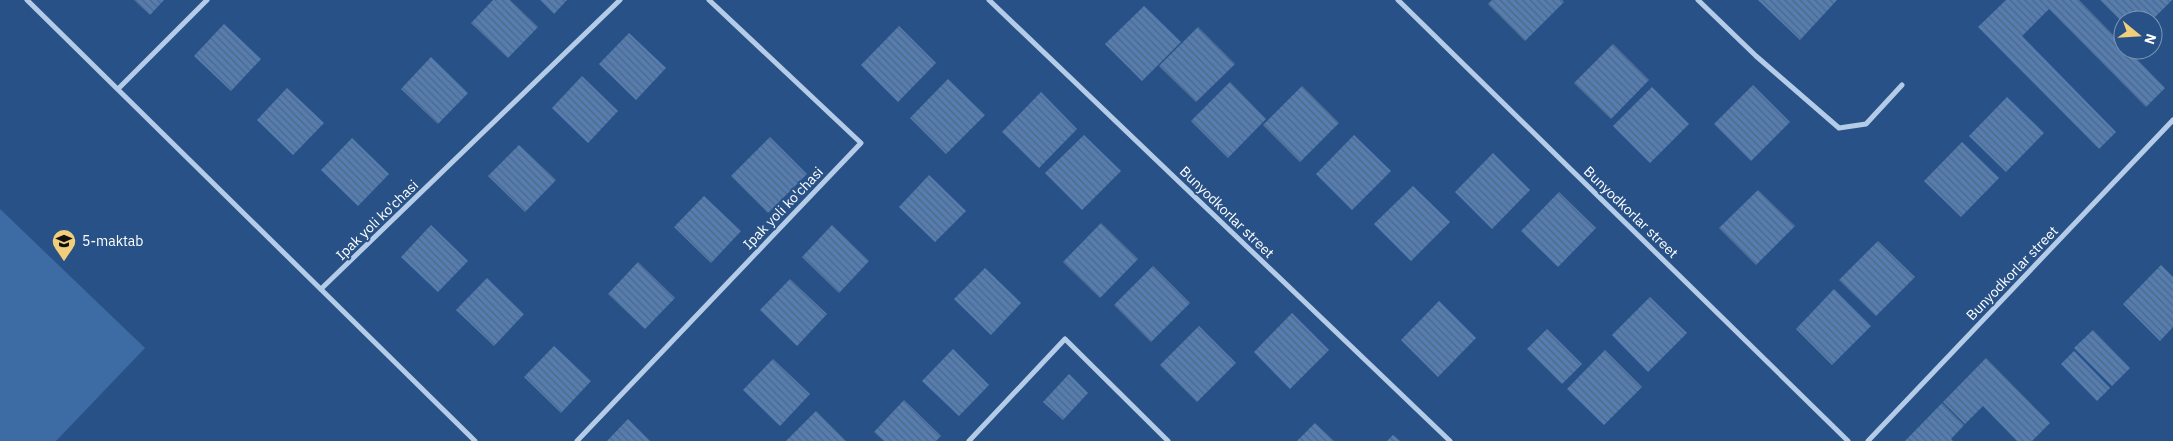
<svg xmlns="http://www.w3.org/2000/svg" width="2173" height="441" viewBox="0 0 2173 441" font-family="'IBM Plex Sans',sans-serif">
  <defs>
    <pattern id="building-back-hatch" width="6" height="6" patternUnits="userSpaceOnUse" patternTransform="scale(1.25)"><rect width="6" height="6" fill="#557db0"/><path d="M-1 5l2 2M0 0l6 6M5-1l2 2" fill="none" stroke="#516783"/></pattern>
  </defs>
  <rect width="100%" height="100%" fill="#285287"/>
  <!-- pitch -->
  <polygon fill="#3d6ba3" points="0,209 145,348 56,441 0,441"/>
  <!-- building -->
  <g fill="url(#building-back-hatch)">
    <polygon points="134,0 164,0 150,15"/>
    <polygon points="493,0 510,0 538,27 508,58 471,23"/>
    <polygon points="540,0 567,0 554,14"/>
    <polygon points="1492,0 1562,0 1564,2 1525,41 1488,4"/>
    <polygon points="1758,0 1837,0 1800,40"/>
    <polygon points="2006,0 2079,0 2123,45 2123,50 2128,50 2165,88 2146,107 2049,9 2022,36 2116,132 2099,149 1978,27"/>
    <polygon points="2100,0 2172,0 2152,20 2123,20 2123,23"/>
    <polygon points="1144,6 1181,42 1142,81 1105,44"/>
    <polygon points="224,24 261,59 231,91 194,56"/>
    <polygon points="899,26 936,63 898,102 861,65"/>
    <polygon points="1198,27 1235,64 1196,102 1159,66"/>
    <polygon points="629,33 666,68 636,100 599,64"/>
    <polygon points="1613,44 1649,80 1611,119 1574,83"/>
    <polygon points="431,57 468,93 438,124 401,89"/>
    <polygon points="582,76 618,111 588,143 552,108"/>
    <polygon points="948,79 985,115 946,154 910,118"/>
    <polygon points="1230,82 1266,119 1228,158 1191,121"/>
    <polygon points="1753,85 1790,122 1751,161 1714,124"/>
    <polygon points="1302,86 1339,123 1300,162 1263,125"/>
    <polygon points="1652,87 1689,124 1650,163 1613,126"/>
    <polygon points="287,88 324,123 293,155 257,120"/>
    <polygon points="1041,92 1077,129 1039,168 1002,132"/>
    <polygon points="2007,97 2044,133 2006,172 1969,136"/>
    <polygon points="1084,135 1121,171 1082,210 1045,173"/>
    <polygon points="1354,135 1391,171 1352,210 1316,174"/>
    <polygon points="770,137 807,174 768,213 731,176"/>
    <polygon points="352,138 389,174 358,206 321,170"/>
    <polygon points="1962,142 1999,178 1961,217 1924,181"/>
    <polygon points="519,145 556,180 525,212 488,176"/>
    <polygon points="1493,153 1530,190 1492,229 1455,192"/>
    <polygon points="929,175 966,211 935,242 899,207"/>
    <polygon points="1413,186 1450,222 1411,261 1374,224"/>
    <polygon points="1758,190 1795,226 1756,265 1719,228"/>
    <polygon points="1559,192 1596,228 1558,267 1521,231"/>
    <polygon points="704,196 741,231 711,263 674,227"/>
    <polygon points="1101,223 1138,259 1100,298 1063,262"/>
    <polygon points="431,225 468,261 438,292 401,257"/>
    <polygon points="832,225 869,261 839,293 802,257"/>
    <polygon points="1878,241 1915,277 1876,316 1839,280"/>
    <polygon points="638,262 675,298 645,329 608,294"/>
    <polygon points="2161,265 2173,277 2173,327 2160,341 2123,304"/>
    <polygon points="1153,266 1190,303 1151,342 1114,305"/>
    <polygon points="985,268 1021,303 991,335 954,299"/>
    <polygon points="487,278 524,314 494,346 456,310"/>
    <polygon points="790,279 827,314 797,346 760,310"/>
    <polygon points="1834,289 1871,326 1832,365 1796,329"/>
    <polygon points="1650,297 1687,333 1648,372 1612,335"/>
    <polygon points="1439,301 1476,338 1438,377 1401,340"/>
    <polygon points="1292,313 1329,350 1290,389 1254,352"/>
    <polygon points="1199,326 1236,363 1197,402 1160,365"/>
    <polygon points="1547,329 1582,364 1562,384 1527,349"/>
    <polygon points="2093,330 2130,368 2112,386 2074,348"/>
    <polygon points="554,346 591,381 561,413 524,377"/>
    <polygon points="953,349 989,385 959,416 922,381"/>
    <polygon points="1605,350 1642,387 1604,425 1567,389"/>
    <polygon points="2074,351 2110,388 2097,401 2061,364"/>
    <polygon points="1986,358 2050,423 2032,441 2017,441 1983,406 1965,424 1943,402"/>
    <polygon points="773,359 810,394 780,426 743,390"/>
    <polygon points="1069,374 1088,393 1063,420 1043,402"/>
    <polygon points="904,400 941,436 936,441 884,441 874,432"/>
    <polygon points="1942,403 1964,425 1951,439 1953,441 1905,441"/>
    <polygon points="816,411 846,441 786,441"/>
    <polygon points="628,419 650,441 607,441"/>
    <polygon points="1315,423 1334,441 1297,441"/>
    <polygon points="1393,435 1400,441 1387,441"/>
  </g>
  <g fill="none" stroke-linecap="round" stroke-linejoin="round">
    <!-- minor -->
    <g stroke="#b4cce8" stroke-width="5">
      <polyline points="27,0 475,441"/>
      <polyline points="989,0 1450,441"/>
      <polyline points="1398,0 1848,441"/>
      <polyline points="1698,0 1756,56 1839,128 1866,124 1902,85"/>
      <polyline points="118,89 207,0"/>
      <polyline points="321,289 620,0"/>
      <polyline points="577,441 861,143 709,0"/>
      <polyline points="969,441 1065,339 1168,441"/>
      <polyline points="1868,441 2173,120"/>
    </g>
  </g>
  <!-- icons -->
  <defs>
    <g id="school-pin" transform="scale(1.25)"><path d="M0 17L-7.5 6A9.5 9.5 0 1 1 7.5 6Z" fill="#f0ce7b" stroke="#285287"/><path d="M0-5L7-2L0 1L-7-2ZM-4 1L0 2.5L4 1V4Q0 6-4 4Z" fill="#111"/></g>
  </defs>
  <g fill-rule="evenodd">
    <use href="#school-pin" x="64" y="241"/>
  </g>
  <g text-anchor="middle" stroke-width="4" stroke-linejoin="round" paint-order="stroke">
    <!-- street labels -->
    <g font-size="14" fill="#fff" stroke="#285287">
      <text transform="translate(783 208) rotate(-46)" y="5">Ipak yoli ko'chasi</text>
      <text transform="translate(1227 212) rotate(44)" y="5">Bunyodkorlar street</text>
      <text transform="translate(1631 212) rotate(44)" y="5">Bunyodkorlar street</text>
      <text transform="translate(377 220) rotate(-44)" y="5">Ipak yoli ko'chasi</text>
      <text transform="translate(2012 273) rotate(-46)" y="5">Bunyodkorlar street</text>
    </g>
    <!-- poi labels -->
    <g font-size="14" fill="#fff" stroke="#285287" text-anchor="start">
      <text x="82" y="246">5-maktab</text>
    </g>
  </g>
  <!-- north arrow -->
  <g transform="translate(2138 35) rotate(108)"><circle r="24" fill="#285287" stroke="#7e97b7"/>
  <path d="M0-4L9 19L0 12L-9 19Z" fill="#f0ce7b"/>
  <text y="-8" font-size="14" font-weight="bold" text-anchor="middle" fill="#ffffff">N</text>
  </g>
</svg>
